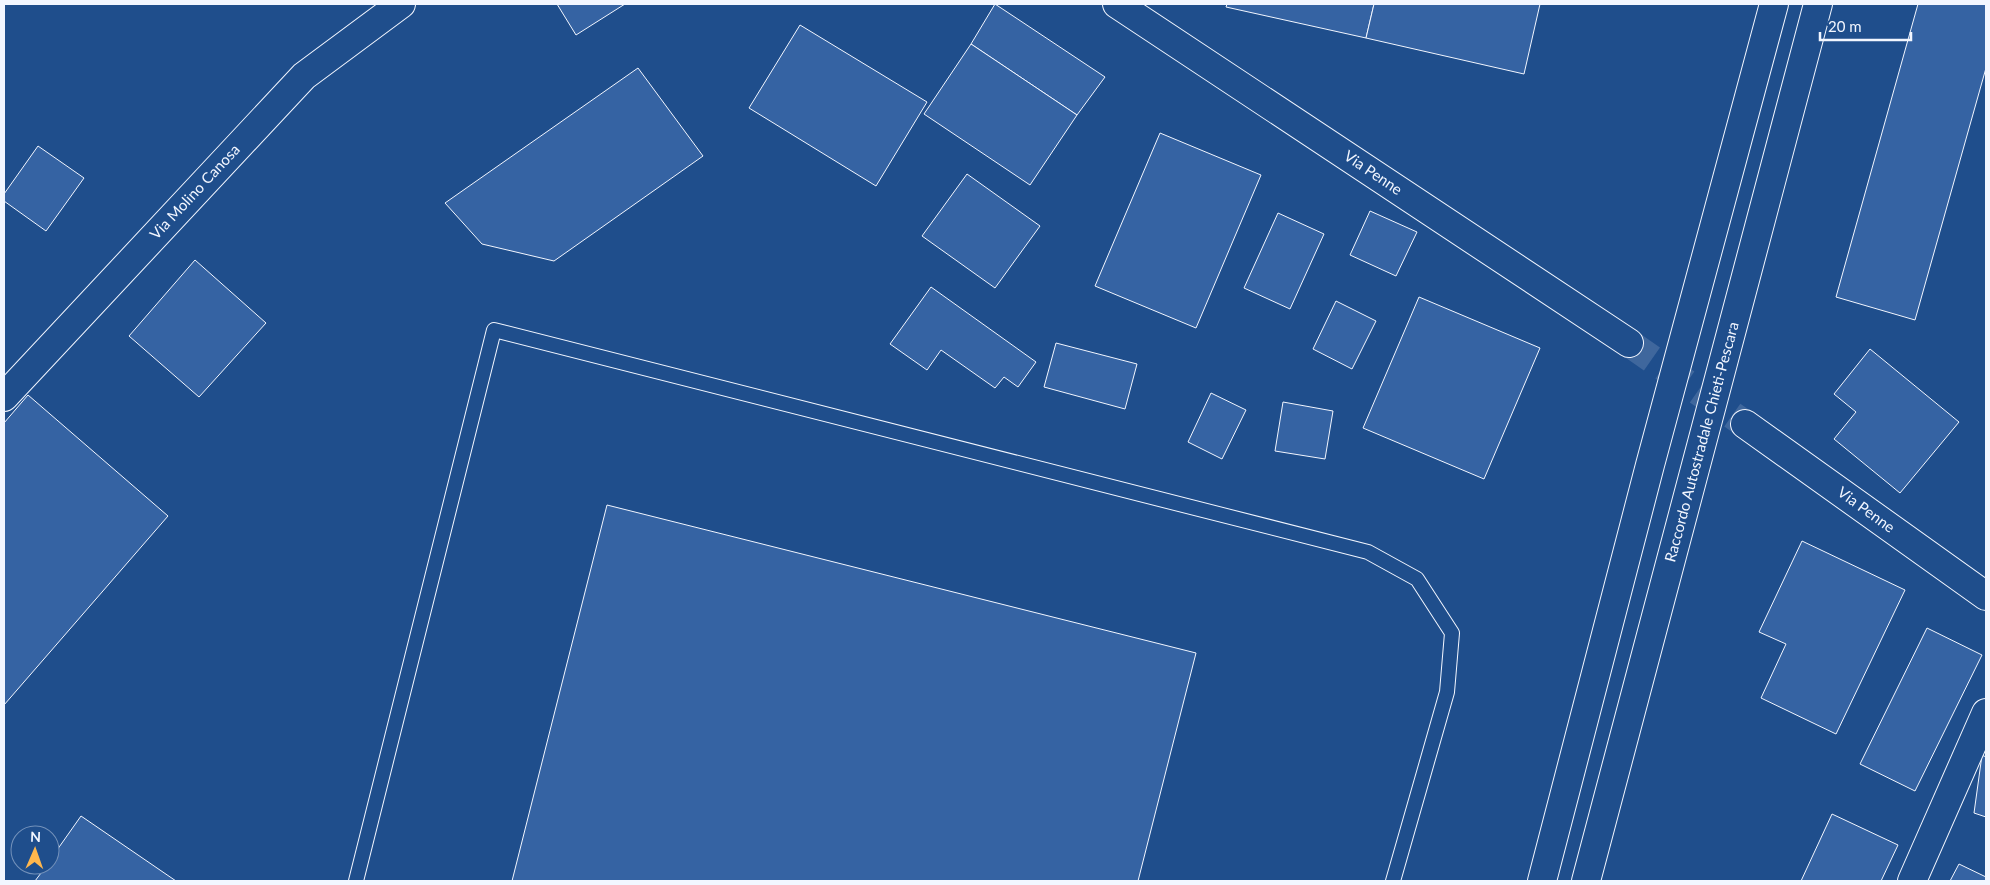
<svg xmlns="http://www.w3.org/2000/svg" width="1990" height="885" viewBox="0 0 1990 885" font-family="Lato,sans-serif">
  <rect width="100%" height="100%" fill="#1f4e8c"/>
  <!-- building -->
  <g fill="#3563a3" stroke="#f2f6ff">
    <polygon points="557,4 625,4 576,35"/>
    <polygon points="995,4 1105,77 1077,115 971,44"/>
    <polygon points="1227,4 1374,4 1366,38 1226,7"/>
    <polygon points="1374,4 1540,4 1524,74 1366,38"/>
    <polygon points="1918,4 1986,4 1986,68 1915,320 1836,297"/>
    <polygon points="800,25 927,102 876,186 749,108"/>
    <polygon points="971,44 1077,115 1030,185 924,114"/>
    <polygon points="638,68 703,156 554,261 482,244 445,203"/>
    <polygon points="1160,133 1261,175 1196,328 1095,286"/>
    <polygon points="38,146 84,178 46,231 4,201 4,194"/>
    <polygon points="967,174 1040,226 995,288 922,236"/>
    <polygon points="1370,211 1417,232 1396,276 1350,255"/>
    <polygon points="1278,213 1324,234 1290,309 1244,288"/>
    <polygon points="195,260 266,323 199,397 129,336"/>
    <polygon points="931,287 1036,362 1018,387 1004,377 995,388 941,350 927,370 890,344"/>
    <polygon points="1419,297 1540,348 1484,479 1363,428"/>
    <polygon points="1336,301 1376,321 1352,369 1313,349"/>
    <polygon points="1056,343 1137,364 1125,409 1044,387"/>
    <polygon points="1870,349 1959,422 1900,493 1834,439 1856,412 1834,394"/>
    <polygon points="1211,393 1246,410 1222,459 1188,442"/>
    <polygon points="28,395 168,516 4,705 4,423"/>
    <polygon points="1283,402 1333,411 1325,459 1275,451"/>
    <polygon points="607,505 1196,653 1138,881 512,881"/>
    <polygon points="1802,541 1905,590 1836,734 1761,698 1786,644 1759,632"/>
    <polygon points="1927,628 1982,655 1915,791 1860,764"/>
    <polygon points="1982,755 1986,757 1986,817 1974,813"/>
    <polygon points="1832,814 1898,845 1881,881 1801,881"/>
    <polygon points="81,816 176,881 35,881 47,865 50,865 50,860"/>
    <polygon points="1959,864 1986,877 1986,881 1950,881"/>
  </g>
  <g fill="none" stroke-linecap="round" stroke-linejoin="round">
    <!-- minor-tunnel -->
    <polyline stroke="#3f679d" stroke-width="28" stroke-dasharray="28 14" stroke-linecap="butt" points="1629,343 1745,424"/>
    <!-- service casing -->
    <g stroke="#f2f6ff" stroke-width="16">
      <polyline id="service" points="356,881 494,330 1368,552 1417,579 1452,633 1447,692 1393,881"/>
    </g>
    <!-- minor casing -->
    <g stroke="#f2f6ff" stroke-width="30">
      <g id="minor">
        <polyline points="1117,4 1629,343"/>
        <polyline points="4,397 304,76 401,4"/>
        <polyline points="1745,424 1986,596"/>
        <polyline points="1912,881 1986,713"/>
      </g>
    </g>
    <!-- motorway casing -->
    <g stroke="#f2f6ff" stroke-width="30">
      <g id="motorway">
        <polyline points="1542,881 1650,465 1774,4"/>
        <polyline points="1586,881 1818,4"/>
      </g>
    </g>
    <!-- service -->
    <use href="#service" stroke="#1f4e8c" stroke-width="14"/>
    <!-- minor -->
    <use href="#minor" stroke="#1f4e8c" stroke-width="28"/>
    <!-- motorway -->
    <use href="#motorway" stroke="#1f4e8c" stroke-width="28"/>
  </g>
  <g text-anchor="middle" stroke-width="4" stroke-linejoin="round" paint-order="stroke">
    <!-- street labels -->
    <g font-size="15" fill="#f2f6ff" stroke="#1f4e8c">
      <text transform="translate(1373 173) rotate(34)" y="5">Via Penne</text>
      <text transform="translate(195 192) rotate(-47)" y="5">Via Molino Canosa</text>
      <text transform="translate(1702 442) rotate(-75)" y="5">Raccordo Autostradale Chieti-Pescara</text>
      <text transform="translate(1866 510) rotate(36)" y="5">Via Penne</text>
    </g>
  </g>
  <!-- border -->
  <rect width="1990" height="885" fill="none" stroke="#f2f6ff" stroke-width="10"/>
  <!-- north arrow -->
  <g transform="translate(35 850) rotate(2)"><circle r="24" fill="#1f4e8c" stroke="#7391ba"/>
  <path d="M0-4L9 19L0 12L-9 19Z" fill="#ffb74d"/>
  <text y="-8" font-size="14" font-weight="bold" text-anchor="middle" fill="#f2f6ff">N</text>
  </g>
  <!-- scale -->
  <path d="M1820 32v8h91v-8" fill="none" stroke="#f2f6ff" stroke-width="2.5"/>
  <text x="1828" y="32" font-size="15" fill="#f2f6ff" stroke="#1f4e8c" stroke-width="4" paint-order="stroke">20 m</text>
</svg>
